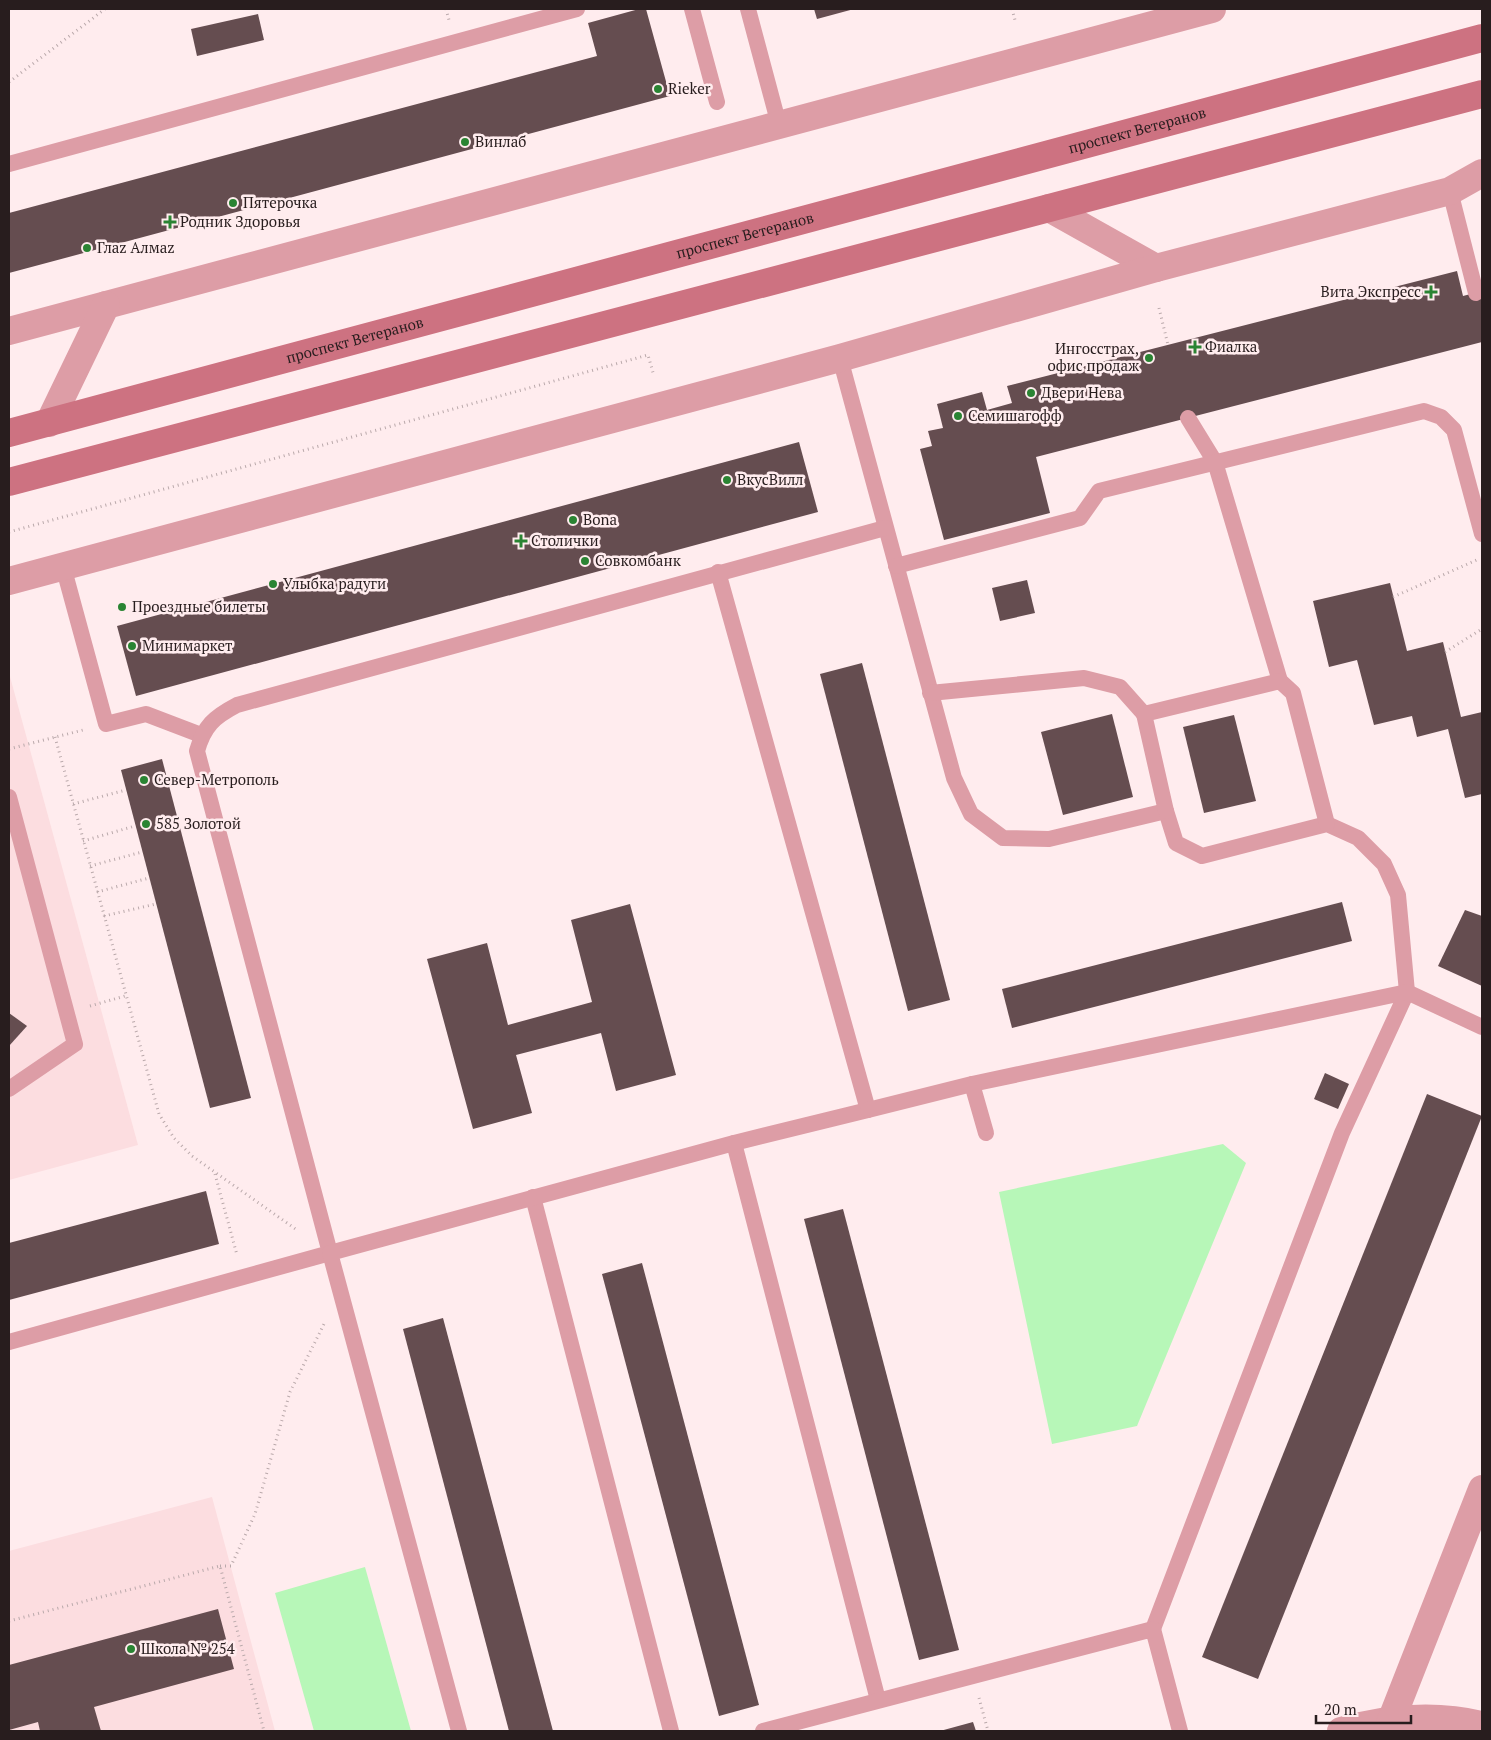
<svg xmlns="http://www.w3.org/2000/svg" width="1491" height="1740" viewBox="0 0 1491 1740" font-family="'PT Serif',serif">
  <rect width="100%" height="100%" fill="#ffecee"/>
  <!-- built -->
  <g fill="#fcdde0">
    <polygon points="9,673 138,1145 9,1180"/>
    <polygon points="212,1497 275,1731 9,1731 9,1551"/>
  </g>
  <!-- green -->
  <g fill="#b7f7b8">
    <polygon points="1223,1144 1246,1163 1137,1426 1052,1444 999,1192"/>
    <polygon points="365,1567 411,1731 314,1731 275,1593"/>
  </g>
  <!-- building -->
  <g fill="#654d50">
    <polygon points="639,9 646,9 670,96 9,273 9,213 597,56 588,23"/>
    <polygon points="814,9 854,9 817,19"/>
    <polygon points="258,14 264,40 197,56 191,29"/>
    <polygon points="1457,271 1463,296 1482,291 1482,342 1036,457 1050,513 944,540 920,449 932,446 928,431 943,428 937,404 982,392 987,410 1012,403 1007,386"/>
    <polygon points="799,442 818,512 136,696 117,626"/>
    <polygon points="1027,580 1035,613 1000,621 992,588"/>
    <polygon points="1390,583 1407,651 1443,642 1461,717 1482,712 1482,794 1465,798 1448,729 1417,737 1412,716 1374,725 1357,660 1329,667 1313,601"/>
    <polygon points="862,663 950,1000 908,1011 820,674"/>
    <polygon points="1112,714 1133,797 1063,815 1041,732"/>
    <polygon points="1234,715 1256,801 1204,813 1183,727"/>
    <polygon points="162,759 251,1098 210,1108 121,770"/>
    <polygon points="1342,902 1352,941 1012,1028 1002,989"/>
    <polygon points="630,904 676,1075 616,1091 601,1033 516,1055 532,1113 473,1129 427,959 487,943 508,1025 592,1002 571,920"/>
    <polygon points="1465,910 1482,916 1482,986 1438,966"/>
    <polygon points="9,1013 27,1026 9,1046"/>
    <polygon points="1325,1073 1349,1084 1338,1109 1314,1099"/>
    <polygon points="1427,1094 1482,1116 1258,1679 1202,1657"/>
    <polygon points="206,1191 219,1244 9,1300 9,1243"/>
    <polygon points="843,1209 959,1650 919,1660 804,1219"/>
    <polygon points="642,1263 759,1705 719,1716 602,1274"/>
    <polygon points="443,1318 553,1731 509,1731 403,1329"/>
    <polygon points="218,1609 234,1669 94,1707 101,1731 40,1731 38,1722 9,1730 9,1665"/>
    <polygon points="973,1722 976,1731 940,1731"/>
  </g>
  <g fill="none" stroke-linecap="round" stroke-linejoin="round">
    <!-- path -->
    <g stroke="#baa9ab" stroke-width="3" stroke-dasharray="1 4" stroke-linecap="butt">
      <polyline points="446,9 449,20"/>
      <polyline points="1012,9 1015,20"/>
      <polyline points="9,82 105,9"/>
      <polyline points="1159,308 1168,345"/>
      <polyline points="9,532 648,355 654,376"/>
      <polyline points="1393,597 1479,559"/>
      <polyline points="1445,652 1482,629"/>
      <polyline points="55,737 159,1114 174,1138 192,1156 297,1230"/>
      <polyline points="9,749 83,730"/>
      <polyline points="73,804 126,790"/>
      <polyline points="83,841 135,826"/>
      <polyline points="90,866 142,852"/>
      <polyline points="97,892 149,878"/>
      <polyline points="104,916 156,904"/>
      <polyline points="90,1006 125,996"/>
      <polyline points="215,1174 237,1255"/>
      <polyline points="220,1566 231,1566 255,1514 290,1392 324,1324"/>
      <polyline points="9,1621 220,1566 264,1731"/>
      <polyline points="979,1698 988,1731"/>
    </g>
    <!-- service -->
    <g stroke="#dd9da6" stroke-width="16">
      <polyline points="692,9 717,102"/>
      <polyline points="748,9 779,125"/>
      <polyline points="9,164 577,9"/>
      <polyline points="1450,191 1476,293"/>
      <polyline points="840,358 954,778 971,814 1003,838 1049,839 1166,811 1176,843 1202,856 1327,824 1358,838 1384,864 1398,895 1407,992 1342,1133 1153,1629"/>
      <polyline points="1188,418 1215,462 1280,681"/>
      <polyline points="63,566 106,724 146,714 201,735"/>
      <polyline points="896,566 1080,518 1099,491 1424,411 1441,417 1454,430 1482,534"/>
      <polyline points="718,572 868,1110 734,1143"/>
      <polyline points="930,693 1084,678 1120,687 1144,714"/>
      <polyline points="9,797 75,1044 9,1089"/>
      <polyline points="1166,811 1144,714 1280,681 1293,693 1327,824"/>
      <polyline points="972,1084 1407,992 1482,1027"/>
      <polyline points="868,1110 972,1084 986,1133"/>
      <polyline points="533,1197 671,1731"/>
      <path d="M 9,1342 L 330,1253 L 197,751 C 204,726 214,717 237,705 L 885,528"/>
      <polyline points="459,1731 330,1253 734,1143 878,1700"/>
      <polyline points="763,1731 1153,1629 1180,1731"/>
    </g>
    <!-- minor -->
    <g stroke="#dd9da6" stroke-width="28">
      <polyline points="1049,208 1156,268"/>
      <polyline points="9,331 1212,9"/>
      <polyline points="49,423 106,305"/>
      <polyline points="9,581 840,358 1156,268 1450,191 1482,173"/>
      <path d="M 1341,1731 C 1387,1718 1436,1714 1482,1725"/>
      <polyline points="1387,1731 1482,1489"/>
    </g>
    <!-- secondary -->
    <g stroke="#cd7281" stroke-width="28">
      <path id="s1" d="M 9,433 L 1482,38"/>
      <polyline points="9,482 1482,94"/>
    </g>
  </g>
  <!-- markers -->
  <g fill="#2a8433" stroke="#ffecee" stroke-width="2">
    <circle cx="658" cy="89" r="5"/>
    <circle cx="465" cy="142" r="5"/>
    <circle cx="233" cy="203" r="5"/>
    <path d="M167.5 214.5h5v5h5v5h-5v5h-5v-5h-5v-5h5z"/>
    <circle cx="87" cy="248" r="5"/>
    <path d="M1428.5 284.5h5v5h5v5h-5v5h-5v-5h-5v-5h5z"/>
    <path d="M1192.5 339.5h5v5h5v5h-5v5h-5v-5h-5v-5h5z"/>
    <circle cx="1149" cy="358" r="5"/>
    <circle cx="1031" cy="393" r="5"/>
    <circle cx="958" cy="416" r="5"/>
    <circle cx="727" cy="480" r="5"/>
    <circle cx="573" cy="520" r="5"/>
    <path d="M518.5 533.5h5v5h5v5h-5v5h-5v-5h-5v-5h5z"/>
    <circle cx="585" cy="561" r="5"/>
    <circle cx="273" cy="584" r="5"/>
    <circle cx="122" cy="607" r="5"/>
    <circle cx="132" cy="646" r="5"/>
    <circle cx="144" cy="780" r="5"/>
    <circle cx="146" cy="824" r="5"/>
    <circle cx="131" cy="1649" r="5"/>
  </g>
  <g text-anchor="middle" stroke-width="5" stroke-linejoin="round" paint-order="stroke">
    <!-- poi labels -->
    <g font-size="15" fill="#281d1e" stroke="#ffecee" text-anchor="start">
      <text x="668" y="94">Rieker</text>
      <text x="475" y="147">Винлаб</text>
      <text x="243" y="208">Пятерочка</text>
      <text x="180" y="227">Родник Здоровья</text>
      <text x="97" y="253">Глаz Алмаz</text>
      <text x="1421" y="297" text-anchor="end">Вита Экспресс</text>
      <text x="1205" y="352">Фиалка</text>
      <text x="1139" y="354" text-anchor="end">Ингосстрах,<tspan x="1139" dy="17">офис продаж</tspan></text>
      <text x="1041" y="398">Двери Нева</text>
      <text x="968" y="421">Семишагофф</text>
      <text x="737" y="485">ВкусВилл</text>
      <text x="583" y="525">Bona</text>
      <text x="531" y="546">Столички</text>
      <text x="595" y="566">Совкомбанк</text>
      <text x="283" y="589">Улыбка радуги</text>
      <text x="132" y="612">Проездные билеты</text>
      <text x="142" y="651">Минимаркет</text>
      <text x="154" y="785">Север-Метрополь</text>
      <text x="156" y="829">585 Золотой</text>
      <text x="141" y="1654">Школа № 254</text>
    </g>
    <!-- street labels -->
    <g font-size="15" fill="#281d1e" stroke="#ffecee">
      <text dy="5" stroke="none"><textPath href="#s1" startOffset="1168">проспект Ветеранов</textPath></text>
      <text dy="5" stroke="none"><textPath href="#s1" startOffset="762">проспект Ветеранов</textPath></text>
      <text dy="5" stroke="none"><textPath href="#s1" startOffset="358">проспект Ветеранов</textPath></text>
    </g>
  </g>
  <!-- border -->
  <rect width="1491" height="1740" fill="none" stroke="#281d1e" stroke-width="20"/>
  <!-- scale -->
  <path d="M1316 1715v8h95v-8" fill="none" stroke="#281d1e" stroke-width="2.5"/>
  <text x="1324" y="1715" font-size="15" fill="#281d1e" stroke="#ffecee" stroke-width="4" paint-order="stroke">20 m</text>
</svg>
